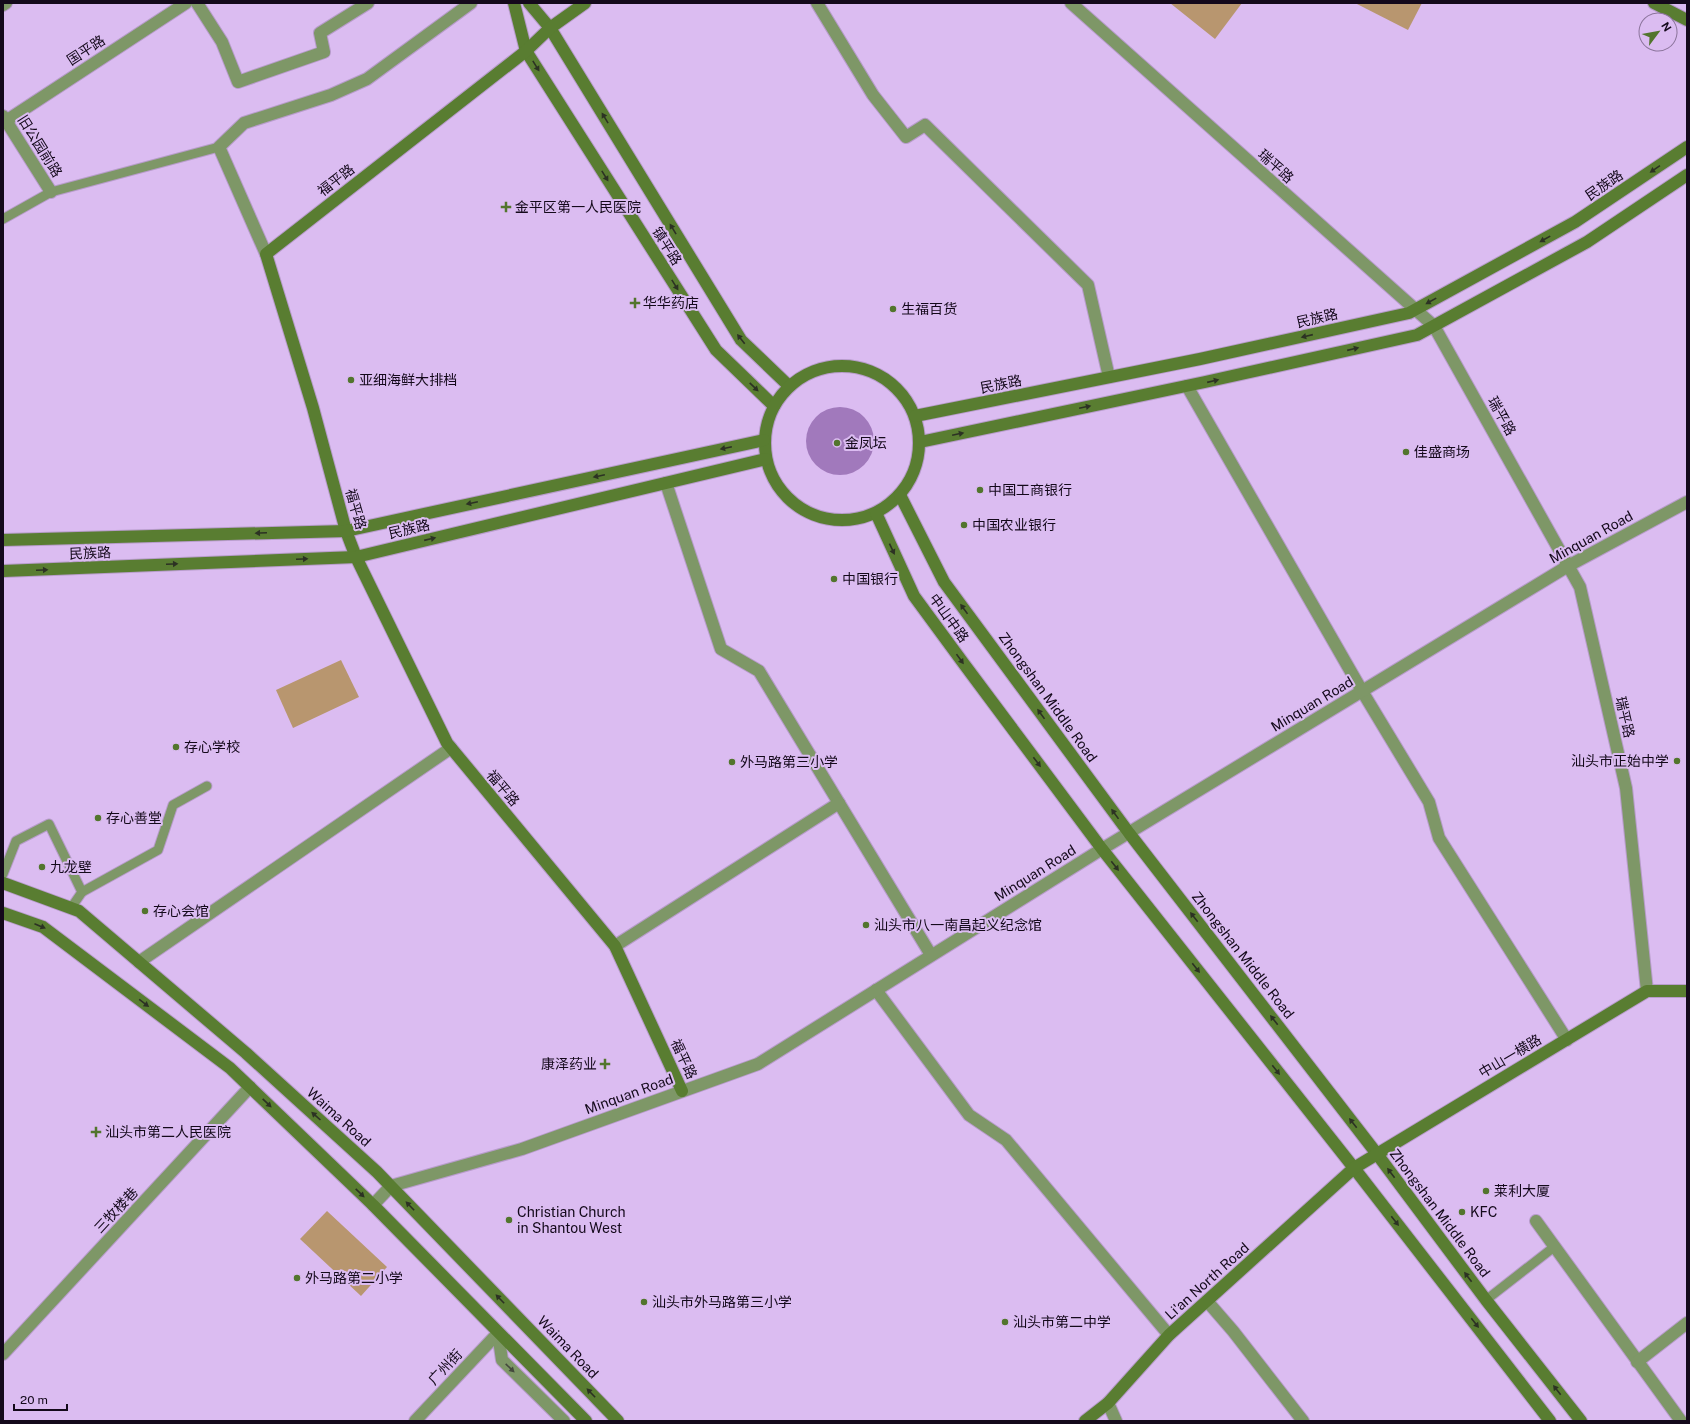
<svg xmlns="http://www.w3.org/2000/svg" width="1690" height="1424" viewBox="0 0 1690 1424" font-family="'Public Sans','Noto Sans SC',sans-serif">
  <rect width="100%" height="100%" fill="#dbbcf1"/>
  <!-- green -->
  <g fill="#b8966f">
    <polygon points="1170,3 1242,3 1215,39"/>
    <polygon points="1355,3 1422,3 1408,30"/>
    <polygon points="341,660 359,697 293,728 276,690"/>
    <polygon points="327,1211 387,1267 361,1296 300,1239"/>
  </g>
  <!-- water -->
  <circle fill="#a179bc" cx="840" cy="441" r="34"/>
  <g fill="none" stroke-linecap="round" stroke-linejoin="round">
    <!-- lane casing -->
    <g stroke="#b79cca" stroke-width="11">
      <g id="lane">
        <polyline points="3,219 51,192 219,147"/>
        <polyline points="3,874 16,841 49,824 82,892 71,908"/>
        <polyline points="82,892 158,850 173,805 207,786"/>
        <polyline points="1486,1300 1554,1247"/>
      </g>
    </g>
    <!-- street casing -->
    <g stroke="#b79cca" stroke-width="14">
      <g id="street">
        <polyline points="197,3 222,42 238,82 324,52 320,33 368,3"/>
        <polyline points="817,3 873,95 906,137 925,125 1088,285 1109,377"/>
        <polyline points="1071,3 1434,326 1580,587 1626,788 1647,991"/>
        <polyline points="3,5 6,3"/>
        <polyline points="3,116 51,192"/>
        <polyline points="3,123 186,3"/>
        <polyline points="266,254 219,147 244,123 331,95 367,79 471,3"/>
        <polyline points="1187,386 1362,691 1429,802 1439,838 1567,1040"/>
        <polyline points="666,483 721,649 759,671 931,955"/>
        <polyline points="615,946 839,803"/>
        <polyline points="139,962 451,748"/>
        <polyline points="876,990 969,1115 1006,1140 1169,1335"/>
        <polyline points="373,1205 391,1186 522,1149 758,1064 1102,849 1568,566 1687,502"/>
        <polyline points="1536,1221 1681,1421"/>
        <polyline points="1207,1301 1233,1331 1303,1421"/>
        <polyline points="498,1333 502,1360 564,1421"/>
        <polyline points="3,1354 250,1087"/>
        <polyline points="1637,1362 1687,1323"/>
        <polyline points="1108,1403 1116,1421"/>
        <polyline points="415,1421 498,1333"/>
      </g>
    </g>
    <!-- secondary casing -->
    <g stroke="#b79cca" stroke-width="14">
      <g id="secondary">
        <polyline points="514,3 526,51 716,350 774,406"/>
        <polyline points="529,3 550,28 741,340 789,386"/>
        <polyline points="585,3 550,28 526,51 266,254 313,408 346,531 356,557 447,743 615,946 682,1091"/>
        <polyline points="1654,3 1687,20"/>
        <circle cx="842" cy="443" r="77"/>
        <polyline points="915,416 1200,359 1409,313 1575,222 1687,147"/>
        <polyline points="920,442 1205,382 1417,335 1587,242 1687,175"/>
        <polyline points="900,495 944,582 1129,833 1377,1154 1486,1300 1581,1421"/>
        <polyline points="876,513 914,596 964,664 1102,849 1354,1168 1550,1421"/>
        <polyline points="3,540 346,531 764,440"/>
        <polyline points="3,571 356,557 766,459"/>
        <polyline points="3,883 79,911 246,1053 377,1172 618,1421"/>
        <polyline points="3,913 43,927 230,1068 373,1205 586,1421"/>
        <polyline points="1085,1421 1108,1403 1169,1335 1354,1168 1647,991 1687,991"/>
      </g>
    </g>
    <!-- lane -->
    <use href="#lane" stroke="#7e9767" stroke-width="9"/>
    <!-- street -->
    <use href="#street" stroke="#7e9767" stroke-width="12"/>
    <!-- secondary -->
    <use href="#secondary" stroke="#597d31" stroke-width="12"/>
  </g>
  <!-- one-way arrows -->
  <defs><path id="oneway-solid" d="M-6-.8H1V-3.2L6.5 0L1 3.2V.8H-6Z"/></defs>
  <g fill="#2c3223">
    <use href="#oneway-solid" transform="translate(536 66) rotate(58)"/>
    <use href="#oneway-solid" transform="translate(605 118) rotate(-121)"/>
    <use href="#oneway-solid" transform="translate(1655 169) rotate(146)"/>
    <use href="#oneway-solid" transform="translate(605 176) rotate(58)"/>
    <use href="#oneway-solid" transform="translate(673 229) rotate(-121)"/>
    <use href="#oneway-solid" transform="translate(1545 239) rotate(151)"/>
    <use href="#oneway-solid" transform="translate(675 285) rotate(58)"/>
    <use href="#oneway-solid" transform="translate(1431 301) rotate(151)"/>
    <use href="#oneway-solid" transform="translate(1307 336) rotate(167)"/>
    <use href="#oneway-solid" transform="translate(741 339) rotate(-128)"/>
    <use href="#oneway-solid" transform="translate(1353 349) rotate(-13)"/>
    <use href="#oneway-solid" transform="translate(1213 381) rotate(-13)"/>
    <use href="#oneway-solid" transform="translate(754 387) rotate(44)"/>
    <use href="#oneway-solid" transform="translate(1085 407) rotate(-12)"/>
    <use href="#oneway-solid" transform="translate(958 434) rotate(-12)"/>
    <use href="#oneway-solid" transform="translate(726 448) rotate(168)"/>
    <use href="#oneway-solid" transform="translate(599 476) rotate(168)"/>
    <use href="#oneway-solid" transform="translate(472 503) rotate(168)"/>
    <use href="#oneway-solid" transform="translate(261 533) rotate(178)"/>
    <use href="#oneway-solid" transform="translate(430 539) rotate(-13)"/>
    <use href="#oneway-solid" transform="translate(892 549) rotate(65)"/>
    <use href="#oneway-solid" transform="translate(302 559) rotate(-2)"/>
    <use href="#oneway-solid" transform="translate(172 564) rotate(-2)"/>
    <use href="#oneway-solid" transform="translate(42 570) rotate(-2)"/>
    <use href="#oneway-solid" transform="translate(964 609) rotate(-126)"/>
    <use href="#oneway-solid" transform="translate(960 659) rotate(54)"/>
    <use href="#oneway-solid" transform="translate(1041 714) rotate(-126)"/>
    <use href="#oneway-solid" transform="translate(1037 762) rotate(53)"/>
    <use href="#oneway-solid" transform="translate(1115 814) rotate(-126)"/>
    <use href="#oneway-solid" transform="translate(1115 866) rotate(52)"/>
    <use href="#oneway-solid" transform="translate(1194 917) rotate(-128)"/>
    <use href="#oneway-solid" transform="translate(40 926) rotate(23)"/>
    <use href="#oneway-solid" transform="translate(1196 968) rotate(52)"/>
    <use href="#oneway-solid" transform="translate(144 1003) rotate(37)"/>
    <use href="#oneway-solid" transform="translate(1274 1020) rotate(-128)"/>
    <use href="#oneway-solid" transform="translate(1276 1070) rotate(52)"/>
    <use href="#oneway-solid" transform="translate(267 1103) rotate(44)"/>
    <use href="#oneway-solid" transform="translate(316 1116) rotate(-138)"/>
    <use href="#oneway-solid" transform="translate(1353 1123) rotate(-128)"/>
    <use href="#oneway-solid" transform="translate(1391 1173) rotate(-127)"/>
    <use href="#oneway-solid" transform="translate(360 1193) rotate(44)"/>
    <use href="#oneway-solid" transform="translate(410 1206) rotate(-134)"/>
    <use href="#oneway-solid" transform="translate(1395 1221) rotate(52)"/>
    <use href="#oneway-solid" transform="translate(1468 1277) rotate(-127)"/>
    <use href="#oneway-solid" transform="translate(500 1299) rotate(-134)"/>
    <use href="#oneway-solid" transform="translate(1475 1323) rotate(52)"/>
    <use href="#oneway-solid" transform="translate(1557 1390) rotate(-128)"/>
    <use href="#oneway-solid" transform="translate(591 1393) rotate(-134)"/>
  </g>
  <use fill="#44493d" href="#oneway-solid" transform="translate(510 1368) rotate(44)"/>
  <!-- markers -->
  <g fill="#52752d" stroke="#dbbcf1" stroke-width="1.5">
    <path d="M504 201h4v4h4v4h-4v4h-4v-4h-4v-4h4z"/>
    <path d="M633 297h4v4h4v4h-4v4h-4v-4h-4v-4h4z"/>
    <circle cx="893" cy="309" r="4"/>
    <circle cx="351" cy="380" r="4"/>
    <circle cx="837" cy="443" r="4"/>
    <circle cx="1406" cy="452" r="4"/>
    <circle cx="980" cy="490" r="4"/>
    <circle cx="964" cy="525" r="4"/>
    <circle cx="834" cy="579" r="4"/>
    <circle cx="176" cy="747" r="4"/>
    <circle cx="1677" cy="761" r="4"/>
    <circle cx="732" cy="762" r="4"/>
    <circle cx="98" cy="818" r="4"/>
    <circle cx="42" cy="867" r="4"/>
    <circle cx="145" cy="911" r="4"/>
    <circle cx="866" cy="925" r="4"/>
    <path d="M603 1058h4v4h4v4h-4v4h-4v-4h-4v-4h4z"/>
    <path d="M94 1126h4v4h4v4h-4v4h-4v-4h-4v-4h4z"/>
    <circle cx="1486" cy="1191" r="4"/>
    <circle cx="1462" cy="1212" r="4"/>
    <circle cx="509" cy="1220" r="4"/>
    <circle cx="297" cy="1278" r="4"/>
    <circle cx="644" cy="1302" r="4"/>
    <circle cx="1005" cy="1322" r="4"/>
  </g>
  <g text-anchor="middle" stroke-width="4" stroke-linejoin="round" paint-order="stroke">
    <!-- street labels -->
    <g font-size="14" fill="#14091b" stroke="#dbbcf1">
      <text transform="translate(86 50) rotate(-33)" y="5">国平路</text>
      <text transform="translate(40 146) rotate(58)" y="5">旧公园前路</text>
      <text transform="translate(1276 166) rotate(42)" y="5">瑞平路</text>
      <text transform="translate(336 180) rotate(-38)" y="5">福平路</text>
      <text transform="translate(1604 185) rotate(-34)" y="5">民族路</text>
      <text transform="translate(667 246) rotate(58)" y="5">镇平路</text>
      <text transform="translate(1317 318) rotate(-13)" y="5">民族路</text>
      <text transform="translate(1001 384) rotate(-11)" y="5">民族路</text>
      <text transform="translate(1502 416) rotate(61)" y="5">瑞平路</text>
      <text transform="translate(356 509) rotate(74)" y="5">福平路</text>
      <text transform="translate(409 529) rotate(-13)" y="5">民族路</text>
      <text transform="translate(1591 537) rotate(-29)" y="5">Minquan Road</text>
      <text transform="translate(90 553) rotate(-2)" y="5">民族路</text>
      <text transform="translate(949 618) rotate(54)" y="5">中山中路</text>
      <text transform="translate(1048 697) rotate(54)" y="5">Zhongshan Middle Road</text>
      <text transform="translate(1312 704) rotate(-31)" y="5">Minquan Road</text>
      <text transform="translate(1625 717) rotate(77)" y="5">瑞平路</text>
      <text transform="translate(503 788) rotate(50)" y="5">福平路</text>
      <text transform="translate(1035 873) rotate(-32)" y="5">Minquan Road</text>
      <text transform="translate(1243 955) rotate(52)" y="5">Zhongshan Middle Road</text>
      <text transform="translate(1510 1056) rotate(-31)" y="5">中山一横路</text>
      <text transform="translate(684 1059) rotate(65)" y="5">福平路</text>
      <text transform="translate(629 1094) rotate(-20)" y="5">Minquan Road</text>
      <text transform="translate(339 1117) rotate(42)" y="5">Waima Road</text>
      <text transform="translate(116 1210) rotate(-47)" y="5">三牧楼巷</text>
      <text transform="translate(1440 1213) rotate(53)" y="5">Zhongshan Middle Road</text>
      <text transform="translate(1207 1281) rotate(-42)" y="5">Li'an North Road</text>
      <text transform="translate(568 1347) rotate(46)" y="5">Waima Road</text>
      <text transform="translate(445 1367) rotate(-47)" y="5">广州街</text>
    </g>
    <!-- poi labels -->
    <g font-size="14" fill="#14091b" stroke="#dbbcf1" text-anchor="start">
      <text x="515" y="212">金平区第一人民医院</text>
      <text x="643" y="308">华华药店</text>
      <text x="901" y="314">生福百货</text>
      <text x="359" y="385">亚细海鲜大排档</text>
      <text x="845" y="448">金凤坛</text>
      <text x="1414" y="457">佳盛商场</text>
      <text x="988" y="495">中国工商银行</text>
      <text x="972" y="530">中国农业银行</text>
      <text x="842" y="584">中国银行</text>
      <text x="184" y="752">存心学校</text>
      <text x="1669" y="766" text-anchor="end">汕头市正始中学</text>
      <text x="740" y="767">外马路第三小学</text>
      <text x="106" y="823">存心善堂</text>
      <text x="50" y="872">九龙壁</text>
      <text x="153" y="916">存心会馆</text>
      <text x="874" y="930">汕头市八一南昌起义纪念馆</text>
      <text x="597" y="1069" text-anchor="end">康泽药业</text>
      <text x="105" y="1137">汕头市第二人民医院</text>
      <text x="1494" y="1196">莱利大厦</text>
      <text x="517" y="1217">Christian Church<tspan x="517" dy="16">in Shantou West</tspan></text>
      <text x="1470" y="1217">KFC</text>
      <text x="305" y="1283">外马路第二小学</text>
      <text x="652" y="1307">汕头市外马路第三小学</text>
      <text x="1013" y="1327">汕头市第二中学</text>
    </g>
  </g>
  <!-- border -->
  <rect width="1690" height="1424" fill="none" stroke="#14091b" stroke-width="8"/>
  <!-- north arrow -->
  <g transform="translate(1658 32) rotate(58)"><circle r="19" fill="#dbbcf1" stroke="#8b749b"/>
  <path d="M0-3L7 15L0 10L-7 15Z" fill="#52752d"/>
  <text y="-6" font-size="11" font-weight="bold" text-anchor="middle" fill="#14091b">N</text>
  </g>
  <!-- scale -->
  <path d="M14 1404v6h53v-6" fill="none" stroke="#14091b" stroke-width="2"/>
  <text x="20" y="1404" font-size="12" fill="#14091b" stroke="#dbbcf1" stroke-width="3" paint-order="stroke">20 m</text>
</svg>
